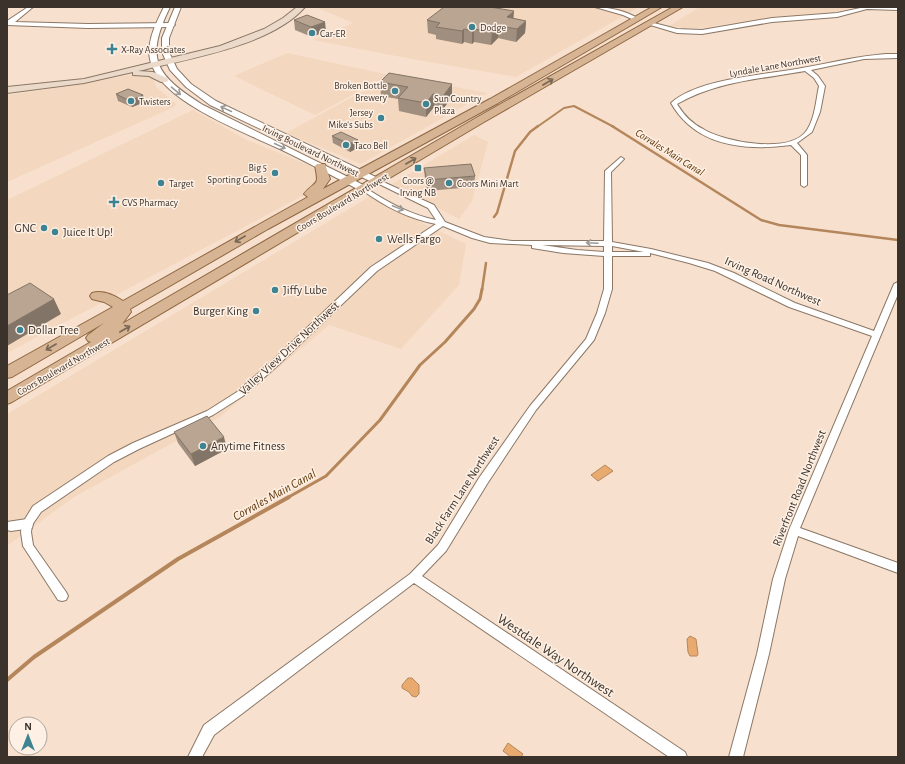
<svg xmlns="http://www.w3.org/2000/svg" width="905" height="764" viewBox="0 0 905 764" font-family="'Alegreya Sans',sans-serif">
  <rect width="100%" height="100%" fill="#f7e1ce"/>
  <!-- built -->
  <g fill="#f4d7bf">
    <polygon points="315,7 639,7 516,77 412,59 313,40 353,23"/>
    <polygon points="700,7 855,7 833,12 770,17 703,28 685,28 669,26"/>
    <polygon points="287,53 390,75 315,115 234,76"/>
    <polygon points="151,71 156,87 176,104 174,107 7,182 7,95 77,85"/>
    <polygon points="393,75 487,93 361,164 286,133"/>
    <polygon points="193,110 247,140 311,166 321,178 308,193 7,353 7,200"/>
    <polygon points="474,135 488,142 472,201 459,219 392,184"/>
    <polygon points="369,197 466,244 459,285 401,349 329,325 220,417 74,497 7,546 7,414"/>
  </g>
  <!-- water -->
  <g fill="#e9aa6f" stroke="#b5865b">
    <polygon points="605,465 613,471 598,481 591,475"/>
    <polygon points="690,636 696,639 698,654 697,656 690,656 688,652 687,639"/>
    <polygon points="408,678 412,678 419,685 419,694 416,697 412,696 409,692 402,688 402,685"/>
    <polygon points="508,743 523,754 521,757 511,757 503,751"/>
  </g>
  <g fill="none" stroke-linecap="round" stroke-linejoin="round">
    <!-- stream-far3 -->
    <polyline stroke="#b5865b" stroke-width="2" points="537,127 564,108 574,106 614,127"/>
    <!-- stream-far2 -->
    <g stroke="#b5865b" stroke-width="2.5">
      <polyline points="612,126 761,220 779,225 898,240"/>
      <polyline points="494,217 497,213 515,151 530,132 538,126"/>
      <polyline points="482,290 486,263"/>
    </g>
    <!-- stream-far1 -->
    <polyline stroke="#b5865b" stroke-width="3" points="287,498 326,476 380,420 420,365 445,342 474,309 480,299 482,289"/>
    <!-- stream -->
    <polyline stroke="#b5865b" stroke-width="4" points="7,680 34,657 178,559 289,497"/>
    <!-- minor casing -->
    <g stroke="#8b7766" stroke-width="2">
      <g id="minor">
        <polygon points="28,7 33,7 15,22 88,24 172,23 175,25 172,27 88,28 7,25 7,21"/>
        <path d="M 595,7 C 608,7 627,11 639,19 L 634,20 L 623,15 Z"/>
        <polygon points="865,7 898,8 898,10 867,9 837,17 772,22 702,34 677,33 647,24 650,22 677,29 702,30 772,18 837,13"/>
        <path d="M 886,54 L 898,54 L 898,58 L 864,59 L 811,70 L 818,76 L 825,86 L 820,112 L 812,132 L 797,143 L 807,155 L 807,185 L 804,187 L 801,185 L 801,155 L 791,145 C 746,151 696,147 671,103 C 699,78 766,75 802,68 C 830,63 858,56 886,54 ZM 805,71 L 814,78 L 819,86 C 816,100 815,118 807,130 C 791,155 724,142 703,129 C 691,123 684,115 677,104 C 717,81 761,79 805,71 Z"/>
        <path d="M 621,157 L 624,159 L 611,172 L 612,242 L 651,249 L 708,263 L 734,273 L 795,303 L 874,331 L 894,284 L 898,282 L 898,294 L 800,528 L 898,563 L 898,573 L 798,536 L 785,579 L 769,654 L 743,757 L 729,757 L 757,654 L 773,579 L 789,530 L 872,336 L 789,307 L 715,271 L 689,263 L 650,253 L 650,256 L 612,256 L 612,289 L 605,313 L 594,340 L 536,410 L 487,484 L 446,551 L 422,576 L 685,752 L 687,757 L 669,757 L 414,583 L 214,735 L 202,757 L 188,757 L 204,725 L 410,574 L 438,545 L 479,478 L 530,406 L 586,339 L 597,313 L 604,289 L 604,256 L 563,253 L 532,248 L 532,245 L 490,243 L 472,238 L 443,226 L 377,271 L 276,367 L 243,396 L 213,415 L 139,449 L 114,462 L 41,512 L 32,525 L 31,532 L 33,545 L 66,592 L 68,596 L 66,600 L 62,601 L 58,600 L 23,546 L 21,532 L 22,524 L 33,506 L 108,456 L 133,443 L 207,411 L 237,392 L 270,363 L 371,267 L 436,224 C 409,219 384,206 362,190 L 362,188 L 366,188 C 387,202 411,215 436,220 L 428,208 L 375,182 L 375,180 L 379,180 L 434,205 L 445,222 L 484,237 L 512,241 L 604,241 L 605,171 ZM 542,245 L 604,246 L 604,252 L 577,250 ZM 612,246 L 644,252 L 612,252 Z"/>
      </g>
    </g>
    <!-- tertiary casing -->
    <g stroke="#8b7766" stroke-width="2">
      <g id="tertiary">
        <path d="M 164,7 L 170,7 C 144,60 156,75 203,105 L 344,175 L 367,187 L 368,189 L 367,191 L 361,191 C 335,177 309,163 282,150 C 246,133 170,105 153,68 C 143,48 155,25 164,7 Z"/>
        <polygon points="175,7 181,7 169,38 169,52 177,69 191,84 216,101 380,179 381,181 380,183 374,183 210,105 186,87 170,70 162,52 162,38"/>
        <polygon points="27,519 32,520 33,524 32,528 11,531 7,530 7,522"/>
      </g>
    </g>
    <!-- secondary casing -->
    <g stroke="#8b7766" stroke-width="2">
      <path id="secondary" d="M 297,7 L 305,7 C 271,46 187,59 138,71 L 153,72 L 167,78 L 168,80 L 167,82 L 161,82 L 149,76 L 133,75 L 133,72 L 84,83 L 7,93 L 7,87 L 84,79 L 220,46 L 264,29 L 283,18 Z"/>
    </g>
    <!-- primary casing -->
    <g stroke="#8e6640" stroke-width="2">
      <path id="primary" d="M 652,7 L 662,7 L 498,103 L 268,229 L 130,309 L 131,312 L 122,324 L 476,118 L 673,7 L 683,7 L 484,122 L 12,402 L 7,404 L 7,391 L 91,342 L 88,341 L 86,338 L 88,335 L 104,323 L 12,377 L 7,378 L 7,366 L 113,307 L 104,302 L 92,299 L 90,296 L 92,293 C 102,290 114,295 123,301 L 308,197 L 304,194 C 315,180 320,188 315,166 L 317,164 L 325,164 L 330,179 L 323,189 L 490,99 Z"/>
    </g>
    <!-- minor -->
    <use href="#minor" fill="#fff" fill-rule="evenodd"/>
    <!-- tertiary -->
    <use href="#tertiary" fill="#fff" fill-rule="evenodd"/>
    <!-- secondary -->
    <use href="#secondary" fill="#ebdac9" fill-rule="evenodd"/>
    <!-- primary -->
    <use href="#primary" fill="#d6b494" fill-rule="evenodd"/>
  </g>
  <!-- wall -->
  <g fill="#a08e7e">
    <polygon points="513,19 526,21 525,33 516,42 498,38 491,45 474,42 472,44 464,42 462,44 436,39 436,35 428,33 427,20"/>
    <polygon points="294,20 326,31 312,37 295,30"/>
    <polygon points="389,73 452,97 443,109 434,107 426,117 399,111 398,99 381,96 380,82"/>
    <polygon points="116,94 143,95 145,102 132,107 118,101"/>
    <polygon points="332,136 358,140 359,147 350,152 333,143"/>
    <polygon points="424,168 475,176 474,187 427,191 425,179"/>
    <polygon points="174,432 227,449 195,466 178,443"/>
  </g>
  <!-- shaded-wall -->
  <g fill="#827466">
    <polygon points="514,11 513,24 507,17"/>
    <polygon points="526,21 525,33 516,42 517,29"/>
    <polygon points="325,22 326,31 312,37 311,27"/>
    <polygon points="499,26 498,38 491,45 492,32"/>
    <polygon points="464,29 464,42 462,44 462,31"/>
    <polygon points="474,29 474,42 472,44 472,31"/>
    <polygon points="452,84 452,97 443,109 443,96"/>
    <polygon points="433,94 434,107 426,117 426,103"/>
    <polygon points="143,95 145,102 132,107 130,101"/>
    <polygon points="358,140 359,147 350,152 349,144"/>
    <polygon points="54,299 61,314 7,346 7,326"/>
    <polygon points="224,437 227,449 195,466 191,454"/>
  </g>
  <!-- building -->
  <g fill="#baa592" stroke="#827466">
    <polygon points="444,7 490,7 514,11 507,17 526,21 517,29 499,26 492,32 474,29 472,31 464,29 462,31 436,27 440,23 427,20"/>
    <polygon points="307,15 325,22 311,27 294,20"/>
    <polygon points="389,73 452,84 443,96 433,94 426,103 398,98 408,87 380,82"/>
    <polygon points="128,89 143,95 130,101 116,94"/>
    <polygon points="341,132 358,140 349,144 332,136"/>
    <polygon points="471,164 475,176 427,180 424,168"/>
    <polygon points="30,283 54,299 7,326 7,295"/>
    <polygon points="207,416 224,437 191,454 174,432"/>
  </g>
  <!-- one-way arrows -->
  <defs><path id="oneway-shaft" d="M-6 0H5M1.5-3L5.5 0L1.5 3" fill="none" stroke-width="1.6" stroke-linecap="round" stroke-linejoin="round"/></defs>
  <g stroke="#796755">
    <use href="#oneway-shaft" transform="translate(548 82) rotate(-30)"/>
    <use href="#oneway-shaft" transform="translate(411 161) rotate(-30)"/>
    <use href="#oneway-shaft" transform="translate(240 239) rotate(150)"/>
    <use href="#oneway-shaft" transform="translate(125 329) rotate(-30)"/>
    <use href="#oneway-shaft" transform="translate(51 347) rotate(150)"/>
  </g>
  <g stroke="#9d9995">
    <use href="#oneway-shaft" transform="translate(176 91) rotate(40)"/>
    <use href="#oneway-shaft" transform="translate(226 109) rotate(-155)"/>
    <use href="#oneway-shaft" transform="translate(280 146) rotate(25)"/>
    <use href="#oneway-shaft" transform="translate(398 208) rotate(22)"/>
    <use href="#oneway-shaft" transform="translate(592 243) rotate(-177)"/>
  </g>
  <!-- markers -->
  <g fill="#3e8391" stroke="#fef0e4" stroke-width="1.5">
    <circle cx="472" cy="27" r="4"/>
    <circle cx="312" cy="33" r="4"/>
    <path d="M110 43h4v4h4v4h-4v4h-4v-4h-4v-4h4z"/>
    <circle cx="395" cy="91" r="4"/>
    <circle cx="131" cy="101" r="4"/>
    <circle cx="426" cy="104" r="4"/>
    <circle cx="381" cy="118" r="4"/>
    <circle cx="346" cy="145" r="4"/>
    <rect x="414" y="164" width="8" height="8" rx="2"/>
    <circle cx="275" cy="173" r="4"/>
    <circle cx="161" cy="183" r="4"/>
    <circle cx="449" cy="183" r="4"/>
    <path d="M112 196h4v4h4v4h-4v4h-4v-4h-4v-4h4z"/>
    <circle cx="44" cy="228" r="4"/>
    <circle cx="55" cy="232" r="4"/>
    <circle cx="379" cy="239" r="4"/>
    <circle cx="275" cy="290" r="4"/>
    <circle cx="256" cy="311" r="4"/>
    <circle cx="20" cy="330" r="4"/>
    <circle cx="203" cy="446" r="4"/>
  </g>
  <g text-anchor="middle" stroke-width="3" stroke-linejoin="round" paint-order="stroke">
    <!-- far-poi labels -->
    <g font-size="10" fill="#3b332b" stroke="#fef0e4" text-anchor="start">
      <text x="480" y="31">Dodge</text>
      <text x="320" y="37">Car-ER</text>
      <text x="121" y="53">X-Ray Associates</text>
      <text x="387" y="89" text-anchor="end">Broken Bottle<tspan x="387" dy="12">Brewery</tspan></text>
      <text x="434" y="102">Sun Country<tspan x="434" dy="12">Plaza</tspan></text>
      <text x="139" y="105">Twisters</text>
      <text x="373" y="116" text-anchor="end">Jersey<tspan x="373" dy="12">Mike's Subs</tspan></text>
      <text x="354" y="149">Taco Bell</text>
      <text x="267" y="171" text-anchor="end">Big 5<tspan x="267" dy="12">Sporting Goods</tspan></text>
      <text x="418" y="184" text-anchor="middle">Coors @<tspan x="418" dy="12">Irving NB</tspan></text>
      <text x="169" y="187">Target</text>
      <text x="457" y="187">Coors Mini Mart</text>
      <text x="122" y="206">CVS Pharmacy</text>
    </g>
    <!-- far-street labels -->
    <g font-size="10" fill="#3b332b" stroke="#fef0e4">
      <text transform="translate(775 65) rotate(-10)" y="4">Lyndale Lane Northwest</text>
      <text transform="translate(311 150) rotate(26)" y="4">Irving Boulevard Northwest</text>
      <text transform="translate(342 202) rotate(-31)" y="4">Coors Boulevard Northwest</text>
      <text transform="translate(63 366) rotate(-30)" y="4">Coors Boulevard Northwest</text>
    </g>
    <!-- far-water labels -->
    <g font-size="11" font-style="italic" fill="#613809" stroke="#fef0e4">
      <text transform="translate(670 152) rotate(32)" y="4">Corrales Main Canal</text>
    </g>
    <!-- poi labels -->
    <g font-size="12" fill="#3b332b" stroke="#fef0e4" text-anchor="start">
      <text x="36" y="232" text-anchor="end">GNC</text>
      <text x="63" y="236">Juice It Up!</text>
      <text x="387" y="243">Wells Fargo</text>
      <text x="283" y="294">Jiffy Lube</text>
      <text x="248" y="315" text-anchor="end">Burger King</text>
      <text x="28" y="334">Dollar Tree</text>
      <text x="211" y="450">Anytime Fitness</text>
    </g>
    <!-- street labels -->
    <g font-size="12" fill="#3b332b" stroke="#fef0e4">
      <text transform="translate(773 281) rotate(24)" y="4">Irving Road Northwest</text>
      <text transform="translate(289 348) rotate(-43)" y="4">Valley View Drive Northwest</text>
      <text transform="translate(799 488) rotate(-68)" y="4">Riverfront Road Northwest</text>
      <text transform="translate(462 490) rotate(-57)" y="4">Black Farm Lane Northwest</text>
    </g>
    <!-- water labels -->
    <g font-size="13" font-style="italic" fill="#613809" stroke="#fef0e4">
      <text transform="translate(274 494) rotate(-29)" y="5">Corrales Main Canal</text>
    </g>
    <!-- near-street labels -->
    <g font-size="14" fill="#3b332b" stroke="#fef0e4">
      <text transform="translate(556 655) rotate(34)" y="5">Westdale Way Northwest</text>
    </g>
  </g>
  <!-- border -->
  <rect width="905" height="764" fill="none" stroke="#3b332b" stroke-width="16"/>
  <!-- north arrow -->
  <g transform="translate(28 736)"><circle r="19" fill="#fef0e4" stroke="#b0a49a"/>
  <path d="M0-3L7 15L0 10L-7 15Z" fill="#3e8391"/>
  <text y="-6" font-size="11" font-weight="bold" text-anchor="middle" fill="#3b332b">N</text>
  </g>
</svg>
